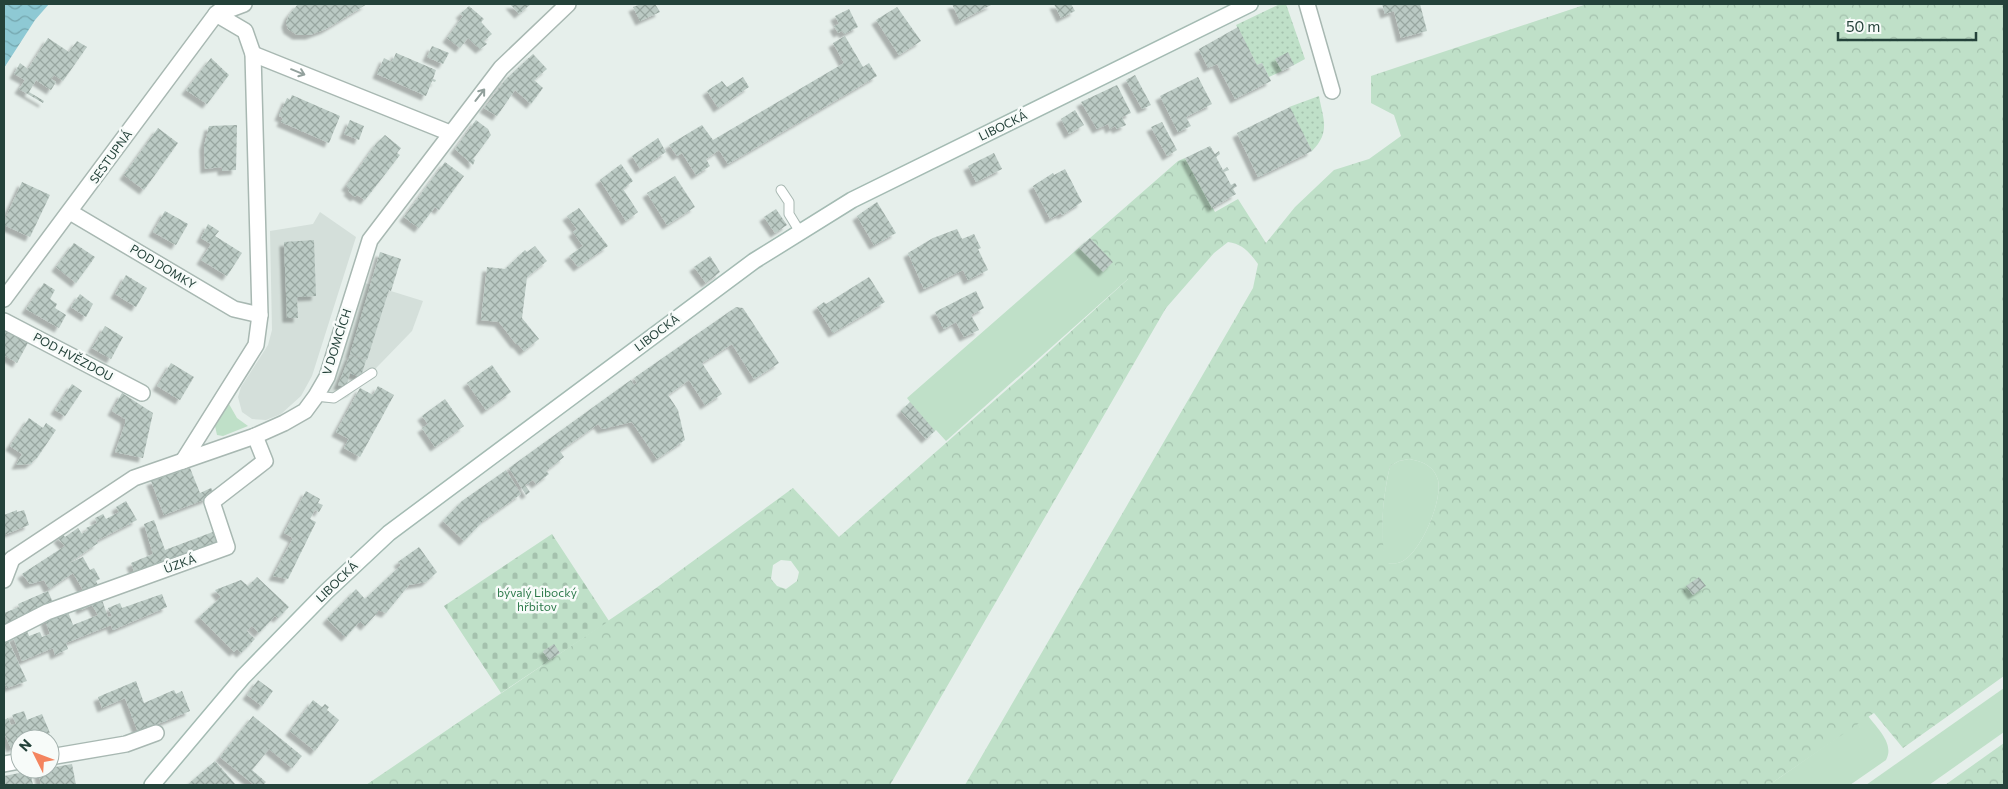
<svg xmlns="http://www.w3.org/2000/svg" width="2008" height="789" viewBox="0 0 2008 789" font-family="Commissioner,sans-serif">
  <defs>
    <pattern id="forest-crowns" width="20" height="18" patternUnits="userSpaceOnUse" patternTransform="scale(1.25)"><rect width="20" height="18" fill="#bfe0c8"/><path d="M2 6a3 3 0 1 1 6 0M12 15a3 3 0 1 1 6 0" fill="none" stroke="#a4c1ad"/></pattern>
    <pattern id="cemetery-stones" width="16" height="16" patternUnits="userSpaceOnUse" patternTransform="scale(1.25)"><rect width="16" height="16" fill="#bfe0c8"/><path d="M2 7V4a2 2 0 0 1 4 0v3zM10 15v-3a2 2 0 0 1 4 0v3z" fill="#a4c1ad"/></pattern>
    <pattern id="garden-dots" width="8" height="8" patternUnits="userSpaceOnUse" patternTransform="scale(1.25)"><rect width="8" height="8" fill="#bfe0c8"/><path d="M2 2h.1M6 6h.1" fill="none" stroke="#a4c1ad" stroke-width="1.8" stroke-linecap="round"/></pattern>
    <pattern id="water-waves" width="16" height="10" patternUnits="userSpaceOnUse" patternTransform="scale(1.25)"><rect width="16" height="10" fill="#8ec9d4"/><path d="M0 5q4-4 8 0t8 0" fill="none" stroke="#74a5ad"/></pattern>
    <pattern id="building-cross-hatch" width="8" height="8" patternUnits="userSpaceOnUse" patternTransform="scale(1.25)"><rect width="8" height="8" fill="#bbcac4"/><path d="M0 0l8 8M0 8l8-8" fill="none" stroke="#98a6a0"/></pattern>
    <filter id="shadow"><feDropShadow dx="-4.5" dy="4.5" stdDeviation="1" flood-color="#0004"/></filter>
  </defs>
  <rect width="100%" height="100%" fill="#e6efeb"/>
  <!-- built -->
  <g fill="#d4dfda">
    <polygon points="320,212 356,237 312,376 301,396 281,414 266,420 252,419 242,412 238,397 241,387 268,345 272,330 270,231 313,224"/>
    <polygon points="365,283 423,301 412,331 348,397 335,403 323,403"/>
  </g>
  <!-- green -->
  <g fill="#bfe0c8">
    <polygon points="1090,238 1129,278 946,441 936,430 926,438 901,411 910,402 907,398"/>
    <polygon points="229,404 237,418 248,426 223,436 217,435 215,426"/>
    <path d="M 1409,459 C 1422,461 1434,466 1438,480 C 1443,501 1420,554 1401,562 C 1397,564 1390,563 1385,563 C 1379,532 1383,496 1390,466 L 1399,461 Z"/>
    <polygon points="2004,688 2004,732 1929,785 1866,785"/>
    <path d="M 1868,716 C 1877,728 1895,744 1886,760 L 1850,785 L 1769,785 Z"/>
  </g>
  <!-- forest -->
  <g fill="url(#forest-crowns)" fill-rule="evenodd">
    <path d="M 1587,4 L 2004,4 L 2004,676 L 1903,748 L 1874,713 L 1769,785 L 965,785 L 1253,288 L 1258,264 C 1250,253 1243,244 1228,242 L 1214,253 L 1166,308 L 890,785 L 366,785 L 652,591 L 793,488 L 839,537 L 1029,370 L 1128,279 L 1090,238 L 1178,161 L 1185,158 L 1215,212 L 1238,199 L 1266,243 L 1295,207 L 1334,170 L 1369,159 L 1401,136 L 1394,115 L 1371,103 L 1371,76 ZM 1409,459 C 1422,461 1434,466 1438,480 C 1443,501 1420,554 1401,562 C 1397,564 1390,563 1386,563 C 1379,532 1383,496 1390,466 L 1399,461 ZM 781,560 L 791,561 L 799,572 L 797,581 L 786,589 L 777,586 L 771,579 L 773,565 Z"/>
    <polygon points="2004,743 2004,785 1945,785"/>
  </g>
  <!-- cemetery -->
  <path fill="url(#cemetery-stones)" fill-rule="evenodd" d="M 552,534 L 609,621 L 501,693 L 444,606 ZM 554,645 L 560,653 L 549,660 L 543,652 Z"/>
  <!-- garden -->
  <g fill="url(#garden-dots)">
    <polygon points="1280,4 1286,4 1305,59 1294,65 1288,53 1276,59 1282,71 1269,77 1262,63 1257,65 1236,25"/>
    <path d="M 1319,96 C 1323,119 1331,132 1312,151 L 1289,107 Z"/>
  </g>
  <!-- water -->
  <polygon fill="url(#water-waves)" points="4,4 49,4 35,20 4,68"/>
  <!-- building -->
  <g fill="url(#building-cross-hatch)" filter="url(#shadow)">
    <polygon points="298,4 367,4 326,29 310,35 297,35 288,29 286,23 289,15"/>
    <polygon points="510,4 531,4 519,14"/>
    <polygon points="641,4 655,4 660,12 640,21 633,7"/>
    <polygon points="952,4 993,4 960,21"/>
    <polygon points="1054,4 1071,4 1075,11 1061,18"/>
    <polygon points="1382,4 1420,4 1427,31 1401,38 1394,11 1385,14"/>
    <polygon points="469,6 484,19 481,22 492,34 484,41 487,44 480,49 468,38 460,48 447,38 463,16 460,14"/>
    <polygon points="897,7 921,41 899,55 876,20"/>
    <polygon points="849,9 858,27 844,34 842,31 838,33 834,26 839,24 835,16"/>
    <polygon points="1238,27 1257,65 1262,63 1271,81 1235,99 1217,64 1208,68 1199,49"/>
    <polygon points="845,36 863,67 869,63 877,76 728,164 719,150 706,159 710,166 696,175 682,153 677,156 669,145 702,125 713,140 844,63 833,43"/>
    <polygon points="48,38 69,52 77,41 87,47 63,81 54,75 51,79 56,82 51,90 36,80 29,92 44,101 43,103 19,89 25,80 14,74 20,63 28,69"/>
    <polygon points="432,46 449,53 443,64 427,57"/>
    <polygon points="1288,52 1294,65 1282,71 1275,59"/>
    <polygon points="396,53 436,70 433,79 436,80 435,82 432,81 426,96 377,74 384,58 392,62"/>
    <polygon points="533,54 547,69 534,80 543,88 531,104 515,90 497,116 484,108 505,80"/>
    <polygon points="211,58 229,75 207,104 186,90"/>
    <polygon points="1135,75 1151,105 1142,109 1126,80"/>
    <polygon points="743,77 749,87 718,108 707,91 722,81 727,87"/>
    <polygon points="1198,77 1212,104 1186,117 1191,126 1178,132 1160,96"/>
    <polygon points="1117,85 1131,113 1122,117 1126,125 1117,129 1115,126 1110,129 1108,124 1097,129 1081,102"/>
    <polygon points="292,95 340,116 329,143 281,122 283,118 279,116 287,98 290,100"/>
    <polygon points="1290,107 1312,151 1258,177 1237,133"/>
    <polygon points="1075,110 1084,125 1069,134 1061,119"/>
    <polygon points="350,120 364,126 359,140 344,134"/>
    <polygon points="476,120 488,129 491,135 473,159 475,160 473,165 455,149"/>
    <polygon points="1162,122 1177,150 1167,156 1151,127"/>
    <polygon points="237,125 236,170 222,171 222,167 205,169 204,146 209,126"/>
    <polygon points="158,128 178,143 144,190 124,175"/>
    <polygon points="385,135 401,148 397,153 400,155 365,200 357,195 355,197 348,191 350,189 346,186 376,144"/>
    <polygon points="658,138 666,152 640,169 632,156"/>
    <polygon points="1210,146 1215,154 1219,151 1220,154 1216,157 1223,170 1227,167 1229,170 1224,172 1231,185 1235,183 1237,186 1233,189 1236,194 1212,208 1185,158"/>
    <polygon points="994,153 1002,169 976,182 968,166"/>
    <polygon points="445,162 464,176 439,210 435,207 419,228 404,217"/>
    <polygon points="621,164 633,181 623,189 638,212 626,221 600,180"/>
    <polygon points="1065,169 1082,202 1062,215 1061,213 1050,219 1033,186 1053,173 1054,175"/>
    <polygon points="675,176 695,207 667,225 647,193"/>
    <polygon points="22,182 50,195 30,237 4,225 4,221"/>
    <polygon points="877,202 896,233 874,245 857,216"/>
    <polygon points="579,208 608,246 578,267 569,256 583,246 573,232 577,229 567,216"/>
    <polygon points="776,209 787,225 775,233 764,217"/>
    <polygon points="165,211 188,224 176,245 153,232"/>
    <polygon points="208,224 219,231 215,236 242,253 227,276 201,260 211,244 201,238"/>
    <polygon points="957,229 962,239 974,234 981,248 978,249 988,270 968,280 963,270 924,289 908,253 933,238"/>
    <polygon points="1090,238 1113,262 1103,272 1079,248"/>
    <polygon points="314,240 316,296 297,297 298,318 287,318 284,242"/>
    <polygon points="74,243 95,257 76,283 56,267"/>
    <polygon points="535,246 547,261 527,277 522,318 539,339 524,351 517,343 516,344 499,322 481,320 487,267 505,269 525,250 527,252"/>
    <polygon points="380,252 401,259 391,291 389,290 367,360 350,354"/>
    <polygon points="710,256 720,272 706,283 694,267"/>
    <polygon points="126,275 147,288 136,307 115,294"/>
    <polygon points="869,277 885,302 833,333 817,307 824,302 826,304"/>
    <polygon points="44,283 55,290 50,299 57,304 55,308 66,315 59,328 26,309"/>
    <polygon points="976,291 984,308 971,315 979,330 964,337 956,322 944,329 935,312"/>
    <polygon points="80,294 93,304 86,317 71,307"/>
    <polygon points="736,307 743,308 779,363 754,379 732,344 702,363 722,394 705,405 689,380 668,395 678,410 685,440 657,459 632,422 602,429 598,424 560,451 564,457 546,471 549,474 536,484 533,480 525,485 530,492 526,495 509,468 628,382 631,380 634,385 637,383 634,378"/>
    <polygon points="105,326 123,337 111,359 92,348"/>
    <polygon points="4,328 29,341 17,363 4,355"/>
    <polygon points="350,355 366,360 361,377 350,373 346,387 338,385"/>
    <polygon points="171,363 194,377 180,400 157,386"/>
    <polygon points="492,365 511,392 486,410 467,383"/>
    <polygon points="72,384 82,391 65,416 55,410"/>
    <polygon points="378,386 394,395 360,457 344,448 349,439 336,432 360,388 373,395"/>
    <polygon points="122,393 153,413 143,458 115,452 125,424 125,419 112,411"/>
    <polygon points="445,399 464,426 435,447 422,428 428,424 422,416"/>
    <polygon points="910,402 935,431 926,439 901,411"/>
    <polygon points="29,418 43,428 46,423 56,430 37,458 30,464 16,465 22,454 10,446"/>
    <polygon points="190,468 200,493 211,488 214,493 206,499 164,515 151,481"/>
    <polygon points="506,470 521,494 483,521 464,541 443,521 462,501"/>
    <polygon points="306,491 320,499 318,503 323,505 319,512 315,510 310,519 316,522 288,579 273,576 293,538 284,533"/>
    <polygon points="126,501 137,520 96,541 98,543 69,563 83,557 90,570 94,568 100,579 96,581 99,587 86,595 73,573 49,589 44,580 30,584 22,574 65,546 58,538 63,534 65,537 78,528 82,534 88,530 86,528 97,523 95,518 103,514 106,519 119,512 116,507"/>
    <polygon points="17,510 17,512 24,510 29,525 4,535 4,515"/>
    <polygon points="154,520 165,550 218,530 223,543 136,577 131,563 153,554 144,524"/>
    <polygon points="419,547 437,572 426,582 409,585 386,613 375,609 378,612 365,626 360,621 346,637 327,619 356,589 365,599 401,565 398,562"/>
    <polygon points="257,577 289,607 278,618 275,616 259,633 252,626 247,631 255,639 241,653 237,649 234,652 199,617 221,597 215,590 241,580 248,586"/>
    <polygon points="1699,577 1706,586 1693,595 1686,586"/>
    <polygon points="48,591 54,605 4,629 4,613 19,607 18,604"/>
    <polygon points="162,594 167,607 113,630 111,625 66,643 68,649 55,655 53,648 22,661 13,637 27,631 29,636 40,632 42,637 50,634 44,617 67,609 73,625 98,615 92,605 81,610 79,604 101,597 108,617 112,616 108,608 120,603 122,608"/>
    <polygon points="6,636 27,681 7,688 4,682 4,638"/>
    <polygon points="554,644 560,653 549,660 543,651"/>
    <polygon points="258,680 273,691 262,706 247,695"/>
    <polygon points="136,681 144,703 174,690 176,694 182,691 190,711 138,732 125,698 102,708 98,697"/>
    <polygon points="313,700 322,707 325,704 329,707 327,710 339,720 315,751 290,731"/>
    <polygon points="24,711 27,720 42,714 50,733 34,739 20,739 20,744 11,748 4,733 4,720 8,718 11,725 16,724 12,715"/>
    <polygon points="253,716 302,756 292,768 269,749 252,770 266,782 263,785 254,785 220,757"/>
    <polygon points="215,761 236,785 187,785"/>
    <polygon points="72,764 76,785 41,785 38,770"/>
    <polygon points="30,771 33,785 4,785 4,776"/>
  </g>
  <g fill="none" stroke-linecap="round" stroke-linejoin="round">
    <!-- lane casing -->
    <g stroke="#a8b8b2" stroke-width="11">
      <g id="lane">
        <polyline points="781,190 789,202 789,214 800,232"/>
        <polyline points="316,396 334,398 372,373"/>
      </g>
    </g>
    <!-- street casing -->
    <g stroke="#a8b8b2" stroke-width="18">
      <g id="street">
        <polyline points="1307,4 1332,91"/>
        <polyline points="220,13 244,4"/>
        <polyline points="253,54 450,133"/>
        <polyline points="70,212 234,309 260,315"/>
        <polyline points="4,299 216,14 228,4"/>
        <polyline points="4,321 142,393"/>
        <polyline points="183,461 256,345 260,315 253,54 245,31 216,14"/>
        <polyline points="12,559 134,478 255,436 284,423 305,411 316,396 327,377 370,240 501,68 568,4"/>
        <polyline points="4,580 12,559"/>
        <polyline points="4,634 47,612 227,547 212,502 265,461 255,436"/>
        <polyline points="50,757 126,744 156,733"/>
        <polyline points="4,764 20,761"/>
      </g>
    </g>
    <!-- secondary casing -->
    <g stroke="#a4bbb3" stroke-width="18">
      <polyline id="secondary" points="152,785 243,677 326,592 389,533 754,261 852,200 1250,4"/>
    </g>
    <!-- lane -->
    <use href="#lane" stroke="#fff" stroke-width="9"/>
    <!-- street -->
    <use href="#street" stroke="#fff" stroke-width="15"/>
    <!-- secondary -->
    <use href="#secondary" stroke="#fff" stroke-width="15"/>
  </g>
  <!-- one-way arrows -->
  <defs><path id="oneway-shaft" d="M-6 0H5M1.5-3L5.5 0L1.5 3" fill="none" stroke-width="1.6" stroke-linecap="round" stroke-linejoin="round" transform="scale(1.25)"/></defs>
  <g stroke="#92a09c">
    <use href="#oneway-shaft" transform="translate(298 72) rotate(22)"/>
    <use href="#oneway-shaft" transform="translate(480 95) rotate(-52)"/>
  </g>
  <g text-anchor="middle" stroke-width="5" stroke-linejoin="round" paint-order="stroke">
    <!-- street labels -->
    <g font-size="12" fill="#24423a" stroke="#f7fbf9">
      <text transform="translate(1003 126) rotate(-26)" y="4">LIBOCKÁ</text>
      <text transform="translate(111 157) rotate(-54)" y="4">SESTUPNÁ</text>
      <text transform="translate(163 267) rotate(31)" y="4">POD DOMKY</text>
      <text transform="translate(657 333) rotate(-37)" y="4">LIBOCKÁ</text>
      <text transform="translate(337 342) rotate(-72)" y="4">V DOMCÍCH</text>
      <text transform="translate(73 357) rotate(28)" y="4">POD HVĚZDOU</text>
      <text transform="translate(180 564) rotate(-20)" y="4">ÚZKÁ</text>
      <text transform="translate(337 582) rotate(-44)" y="4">LIBOCKÁ</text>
    </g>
    <!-- park labels -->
    <g font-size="12" fill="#2d7a4b" stroke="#f7fbf9">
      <text x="537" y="597">bývalý Libocký<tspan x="537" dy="14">hřbitov</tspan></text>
    </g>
  </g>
  <!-- border -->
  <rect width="2008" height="789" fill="none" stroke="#24423a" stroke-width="10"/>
  <!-- north arrow -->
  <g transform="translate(35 754) rotate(312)"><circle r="24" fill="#f7fbf9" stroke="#a3b1ad"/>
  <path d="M0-4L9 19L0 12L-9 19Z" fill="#f4845f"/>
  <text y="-8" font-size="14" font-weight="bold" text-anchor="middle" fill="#24423a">N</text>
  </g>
  <!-- scale -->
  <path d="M1838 32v8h138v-8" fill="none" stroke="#24423a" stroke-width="2.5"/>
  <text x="1846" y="32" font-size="15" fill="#24423a" stroke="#f7fbf9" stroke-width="4" paint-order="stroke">50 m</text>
</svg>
